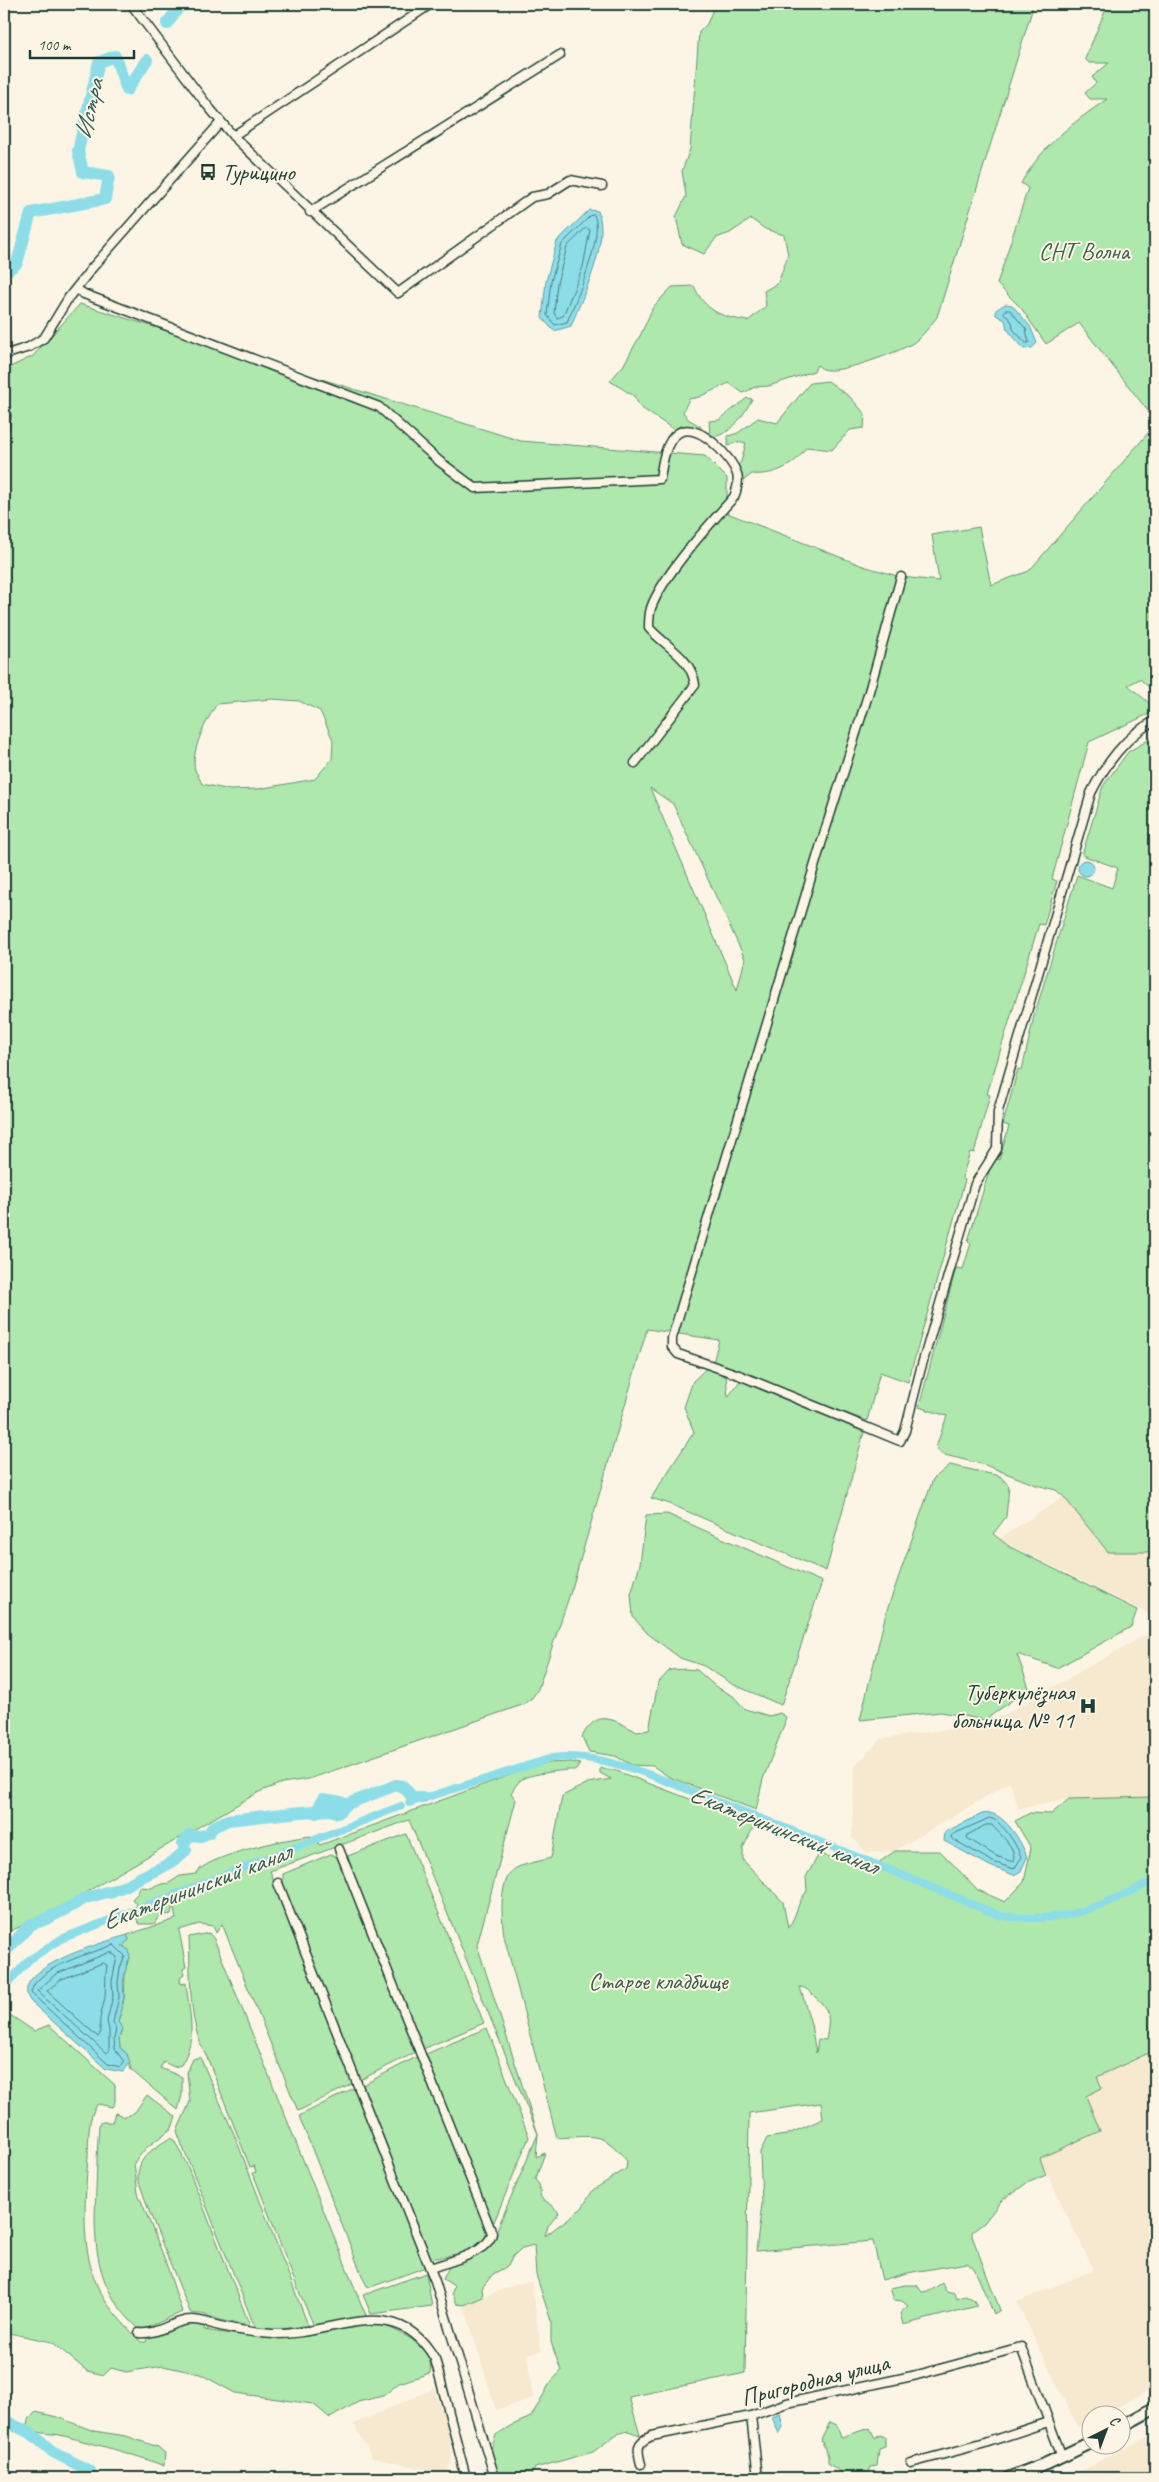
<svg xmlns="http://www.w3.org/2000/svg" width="1159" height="2482" viewBox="0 0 1159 2482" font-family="Caveat,sans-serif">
  <rect width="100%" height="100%" fill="#fcf5e5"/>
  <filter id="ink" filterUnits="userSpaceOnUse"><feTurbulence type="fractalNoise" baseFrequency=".02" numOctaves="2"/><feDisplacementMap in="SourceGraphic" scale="10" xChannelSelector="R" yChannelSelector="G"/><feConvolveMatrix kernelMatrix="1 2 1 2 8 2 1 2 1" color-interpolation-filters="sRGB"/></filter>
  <g filter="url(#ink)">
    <!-- built -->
    <g fill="#f7e8d0">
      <polygon points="1155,1435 1155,1617 998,1539 1064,1497"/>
      <polygon points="1155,1629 1155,1797 1069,1799 1019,1809 1010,1782 895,1851 867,1853 852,1837 855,1766 881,1739 990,1723"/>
      <polygon points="1155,2050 1155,2387 1104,2414 1092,2414 1091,2421 1078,2428 1017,2302 1094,2270 1039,2158 1100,2132 1086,2096 1097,2077"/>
      <polygon points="532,2282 541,2351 527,2354 533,2398 496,2410 464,2305 516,2284"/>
      <polygon points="435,2388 449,2435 451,2463 446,2474 372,2458 354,2424"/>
      <polygon points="1155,2433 1155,2478 1066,2478"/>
    </g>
    <!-- green -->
    <g fill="#aee8ad" stroke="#669270" fill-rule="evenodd">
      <path d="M 715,4 L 1034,4 L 937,317 C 930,326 922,337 913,343 C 897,353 844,372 827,370 C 823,370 820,367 817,365 L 814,371 L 769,386 L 755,387 L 743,393 L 729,383 L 699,397 L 689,399 L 683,412 L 688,419 L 700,426 L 702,430 L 698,435 L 676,431 L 640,407 L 634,396 L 610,381 L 623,366 L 641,334 L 653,307 L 672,287 L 694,286 C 705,311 721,317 748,321 L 766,306 L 764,291 L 778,283 L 788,255 L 784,235 L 765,229 L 751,219 L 730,233 L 716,238 L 704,254 L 682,244 L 676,217 L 686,196 L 682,171 L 690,149 L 699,32 L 707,24 Z"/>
      <path d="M 1108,4 L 1155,4 L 1155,420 L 1079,323 L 1046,344 L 1021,308 L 997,284 L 1028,188 L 1021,183 C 1044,144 1070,125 1107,99 L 1090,99 L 1085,93 L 1096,83 L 1092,77 L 1109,63 L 1089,63 L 1085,59 Z"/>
      <path d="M 80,304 L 521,441 L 705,456 L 727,478 L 727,513 L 863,566 L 901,577 L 939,581 L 932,535 L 979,527 L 991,585 L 1029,571 L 1155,425 L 1155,693 L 1140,679 L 1128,685 L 1155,708 L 1155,711 L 1089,742 L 1052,879 L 1057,881 L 1044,925 L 1039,924 L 987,1094 L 990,1095 L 974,1153 L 970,1152 L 962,1178 L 965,1180 L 908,1382 L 880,1372 L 867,1421 L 725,1366 L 728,1397 L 740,1381 L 864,1432 L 826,1571 L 670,1504 L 651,1498 L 694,1432 L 684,1407 L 693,1381 L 713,1362 L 719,1340 L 647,1329 L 573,1585 L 538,1689 L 532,1698 L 522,1705 L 309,1779 L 282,1783 L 259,1792 L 50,1913 L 4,1934 L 4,370 L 33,356 ZM 272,699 L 299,701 L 320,711 L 333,740 L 332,759 L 315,779 L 258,789 L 230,790 L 202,784 C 200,779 197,774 195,770 C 190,752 207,718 217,704 ZM 650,788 L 673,804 L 745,959 L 737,990 Z"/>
      <path d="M 828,381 L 850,397 L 865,414 L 864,428 L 850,430 L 832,450 L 806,447 C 796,466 773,476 752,474 L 744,480 L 738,476 L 736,467 L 741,462 L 746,443 L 737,442 L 728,446 L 728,436 L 738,433 L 758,418 L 777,423 L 810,383 Z"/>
      <path d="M 747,398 L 752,399 C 745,413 729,439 710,436 L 709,421 L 719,420 Z"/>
      <polygon points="1155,736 1155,1546 1148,1552 1108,1552 1064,1497 1056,1490 1036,1485 985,1465 941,1454 936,1447 947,1416 919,1407 956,1268 963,1269 971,1243 968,1241 990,1168 996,1159 999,1160 1009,1126 1003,1124 1018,1069 1022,1070 1034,1016 1077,875 1112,888 1118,868 1082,855 1103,786 1128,752"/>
      <polygon points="950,1465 1000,1476 1009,1486 1006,1517 993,1534 1010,1547 1137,1610 1131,1627 1057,1668 1017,1654 1029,1688 985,1720 941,1712 860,1720 886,1613 933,1479"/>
      <polygon points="667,1514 822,1582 781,1705 732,1684 704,1666 680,1658 647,1633 633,1617 631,1594 640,1564 646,1515"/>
      <path d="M 686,1669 L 697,1670 L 715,1686 L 733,1696 L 745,1709 L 769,1716 L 780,1713 L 786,1717 L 784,1725 L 763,1779 L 756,1810 L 669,1777 L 653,1766 L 632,1765 L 615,1756 L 589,1752 L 582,1737 C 597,1708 613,1719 637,1732 L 649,1730 L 658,1683 L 670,1670 Z"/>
      <path d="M 571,1762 L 580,1764 L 576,1770 C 568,1769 532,1774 524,1778 C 518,1781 515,1787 511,1793 L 516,1800 L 477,1945 L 538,2134 L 536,2157 L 545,2153 L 535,2180 L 539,2184 L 541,2198 L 552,2205 L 559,2213 L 548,2226 L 545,2236 L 582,2208 L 593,2190 L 626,2169 L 627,2161 C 603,2131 594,2136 557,2138 L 504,1936 C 502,1917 497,1877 518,1867 C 528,1863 541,1861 551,1858 L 562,1796 L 588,1783 L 611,1779 L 600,1773 L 600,1768 L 614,1770 L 755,1824 L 743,1848 L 743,1860 L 783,1902 L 788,1928 C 797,1916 797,1902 807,1891 L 806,1877 L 819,1854 L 871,1868 L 895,1851 L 940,1851 L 978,1890 L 1005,1902 L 1024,1882 L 1031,1848 L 1015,1821 L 1030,1813 L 1051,1814 L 1069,1799 L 1155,1797 L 1155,2050 L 1097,2077 L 1102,2088 L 1086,2096 L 1100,2131 L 1040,2158 L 1046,2175 L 1027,2183 L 1001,2201 L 984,2223 L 972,2232 L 972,2236 L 1000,2310 L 994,2314 L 974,2268 L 967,2263 L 907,2273 L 882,2280 L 873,2241 L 756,2251 L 762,2204 L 760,2152 L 767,2138 L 786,2135 L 823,2119 L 821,2103 L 749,2113 L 745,2373 L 629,2397 L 640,2435 L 628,2431 L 617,2434 L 593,2452 L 535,2468 L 530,2478 L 497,2478 L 490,2452 L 496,2435 L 510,2426 L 531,2417 L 550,2383 L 561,2371 L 551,2342 L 551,2321 L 536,2275 L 534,2245 L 522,2248 L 513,2256 L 508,2266 L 493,2274 L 482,2288 L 483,2297 L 464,2305 L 457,2304 L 452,2293 L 454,2286 L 443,2279 L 449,2267 L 488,2248 L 493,2239 L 538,2134 L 409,1820 L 270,1871 L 354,2083 L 298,2111 L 222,1924 L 216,1933 L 213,1926 L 199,1924 L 179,1930 L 186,1967 L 183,1969 L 184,1974 L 180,1977 L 181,1984 L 186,1983 C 189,2013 198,2038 181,2065 L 174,2067 L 164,2062 L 160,2068 L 182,2077 L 182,2095 L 178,2110 L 131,2070 L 127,2054 L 120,2048 L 119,2039 L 122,2028 L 118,2022 C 120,2015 123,2006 124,1998 C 126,1984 122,1971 130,1958 L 121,1946 L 129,1940 L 127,1935 L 176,1919 L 173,1904 L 171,1914 L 159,1916 L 154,1924 L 139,1924 L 135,1915 L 137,1905 L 132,1899 L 138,1893 L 140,1887 L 152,1888 L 156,1885 L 169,1883 L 180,1876 L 196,1874 C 204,1856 289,1838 311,1836 L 320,1845 L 526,1769 L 547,1763 ZM 800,1987 C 807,1988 808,1991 813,1995 C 831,2011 830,2016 826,2040 L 818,2039 L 816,2053 L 811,2024 Z"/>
      <polygon points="406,1834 484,2023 423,2049 345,1857"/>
      <polygon points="331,1854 340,1859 416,2052 360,2080 283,1883 283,1874"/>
      <path d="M 209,1933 L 214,1939 L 362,2306 L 366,2315 L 364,2317 L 314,2326 L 297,2287 L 253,2173 L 256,2172 L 254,2166 L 250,2167 L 207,2057 C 187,2023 191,1975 189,1937 Z"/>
      <path d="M 4,2011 L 34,2031 L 49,2025 L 115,2085 L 115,2102 L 112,2107 L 98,2104 C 87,2116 89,2140 88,2156 C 85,2204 78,2259 106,2302 C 116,2317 129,2329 141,2342 L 146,2342 L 148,2336 L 187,2323 L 204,2324 L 204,2330 C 230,2334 256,2338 282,2337 C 316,2336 349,2327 382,2322 L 383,2325 C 402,2333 435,2347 430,2373 L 399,2383 L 383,2396 L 358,2402 L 330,2418 L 313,2404 L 235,2393 L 200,2374 L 163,2366 L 126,2372 L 111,2368 L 104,2375 L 87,2371 L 52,2342 L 4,2332 Z"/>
      <polygon points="487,2028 529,2137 494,2222 491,2222 426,2054"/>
      <path d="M 418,2056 L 489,2237 C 475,2253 451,2255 431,2259 L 363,2085 Z"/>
      <path d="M 200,2057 L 234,2134 L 308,2325 C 294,2327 265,2335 254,2325 L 182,2145 L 177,2131 L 190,2102 L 187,2072 L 193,2059 Z"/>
      <polygon points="356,2087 425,2264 423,2268 371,2287 367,2286 363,2278 299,2116"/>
      <path d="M 147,2095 L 176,2117 L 172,2128 L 146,2148 L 134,2163 L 138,2193 L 165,2260 L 182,2312 L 145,2329 L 139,2329 C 95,2289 93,2246 96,2190 C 97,2169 97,2147 99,2125 L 102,2122 L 112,2122 L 115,2113 L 125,2117 L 135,2112 Z"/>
      <path d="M 170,2138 L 174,2140 L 187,2165 L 250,2326 C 234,2323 220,2321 206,2315 C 201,2313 196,2315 190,2312 L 149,2211 L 138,2179 C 137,2157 153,2149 170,2138 Z"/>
      <polygon points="426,2273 432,2306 371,2314 363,2295"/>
      <polygon points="942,2283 946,2291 955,2293 957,2299 965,2296 973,2299 977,2306 903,2325 900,2313 908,2306 902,2301 894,2300 890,2288 905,2285 917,2285 922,2292 930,2291"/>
      <path d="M 36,2412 L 57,2417 L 94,2431 L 126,2436 L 158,2447 L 165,2453 L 164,2466 C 132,2453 97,2445 64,2436 C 49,2432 40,2436 27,2426 L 28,2420 Z"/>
      <polygon points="830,2422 837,2425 841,2437 870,2428 875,2438 880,2435 885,2437 885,2447 879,2449 877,2466 871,2467 869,2472 847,2477 828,2463 828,2456 821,2440"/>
    </g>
    <!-- water -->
    <g fill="#8ddde8" stroke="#619da0">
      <path d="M 589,210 L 598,211 C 610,243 583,295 571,326 L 554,331 L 542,318 L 546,281 L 557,241 Z"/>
      <polygon points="1005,304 1012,305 1030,326 1037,343 1032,348 1024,349 1007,329 1005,320 996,315 996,310"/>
      <circle cx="1086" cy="868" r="8"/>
      <path d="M 990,1813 C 1007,1817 1021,1841 1027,1857 L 1021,1871 L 1014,1875 L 990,1866 L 944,1841 L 945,1832 L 982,1814 Z"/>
      <path d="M 127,1935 L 129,1940 L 122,1946 L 129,1950 L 130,1958 L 127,1963 L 123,1983 L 124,1997 L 118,2022 L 122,2028 L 119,2039 L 120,2048 L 127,2054 L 130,2063 L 123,2072 L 106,2069 L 31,2002 C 5,1969 105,1942 127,1935 Z"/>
      <polygon points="780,2414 783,2427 779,2434 772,2417"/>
    </g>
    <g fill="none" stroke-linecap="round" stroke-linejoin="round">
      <!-- shore -->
      <g stroke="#4b7d7c" stroke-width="1">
        <path d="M 594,215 C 605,235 576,300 567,322 L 555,325 L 547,315 L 551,281 L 562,244 L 590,216 Z"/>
        <polygon points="586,228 590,230 583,267 563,316 557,318 554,313 557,283 567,247"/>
        <polygon points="1005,310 1010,310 1026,329 1029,343 1026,343 1013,329 1012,322 1004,313"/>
        <path d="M 990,1818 C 1002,1821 1018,1846 1021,1858 L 1014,1869 L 993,1862 L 951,1838 L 952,1835 Z"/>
        <path d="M 986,1825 L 992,1825 C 1000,1835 1018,1848 1013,1862 L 996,1856 L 967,1838 L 968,1835 Z"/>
        <path d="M 114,1945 L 125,1956 L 120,1968 L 118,1983 L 119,1997 L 113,2022 L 116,2029 L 114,2039 L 115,2049 L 124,2062 L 120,2067 L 108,2064 L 31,1993 C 34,1968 93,1952 114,1945 Z"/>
        <polygon points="111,1952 117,1957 112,1981 113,1996 107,2021 109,2030 109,2051 106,2053 37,1991 56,1974"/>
        <path d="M 103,1963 L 107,1965 C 105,1976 106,1987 105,1997 C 103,2010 97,2019 101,2032 L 98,2037 L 47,1991 L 60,1980 Z"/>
      </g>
      <!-- canal -->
      <g stroke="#8ddde8" stroke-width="8">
        <path d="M 409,1803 L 552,1758 C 608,1751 674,1785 726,1805 C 818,1840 909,1878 1001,1916 C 1069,1924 1095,1908 1155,1880"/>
        <polyline points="4,1987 29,1960 61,1939 401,1806"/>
      </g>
      <!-- river -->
      <g stroke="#8ddde8" stroke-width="12">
        <polyline points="167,24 181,4"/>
        <polyline points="4,273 17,263 31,213 105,199 109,176 83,172 78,151 99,62 115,56 127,90 147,60"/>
        <polyline points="316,1813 323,1799 341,1802 345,1805"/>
        <path d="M 4,1953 L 31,1924 C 45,1922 71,1906 84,1899 C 91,1896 99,1895 106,1892 L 110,1893 C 115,1888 121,1889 127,1885 C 148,1871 166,1870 186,1850 L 183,1844 L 190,1835 L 201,1836 L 209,1833 L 213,1827 L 228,1820 L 301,1812 L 331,1810 L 338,1813 L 345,1805 L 396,1785 L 403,1786 L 413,1798 L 422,1798"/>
        <polyline points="4,2420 32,2434 53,2452 90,2471 92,2478"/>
      </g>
      <!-- street casing -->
      <g stroke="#1f3d34" stroke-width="11">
        <g id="street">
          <polyline points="131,4 207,105 233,136 398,293 532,197 548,194 570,180 602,186"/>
          <polyline points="233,136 431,4"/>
          <polyline points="310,212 560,55"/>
          <path d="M 76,289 L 84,294 L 379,407 L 439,461 L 475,488 L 660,479 C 662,465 665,441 678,433 C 698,420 732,458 737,474 C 739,482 737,490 734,497 C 709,525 663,575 651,608 C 649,615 649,621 649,628 C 666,647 692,658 695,685 L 635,763"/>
          <polyline points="4,355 29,347 44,338 69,297 92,268 221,122"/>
          <polyline points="4,412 6,416 4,429"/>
          <path d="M 901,577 L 868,695 L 825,831 L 672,1338 L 672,1347 L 678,1354 L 739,1375 L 900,1441 L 905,1431 L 921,1368 L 975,1184 L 997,1149 L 998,1111 L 1091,793 C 1105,765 1127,734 1155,721"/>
          <path d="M 339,1849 L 492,2233 C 489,2253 448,2262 430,2268"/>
          <polyline points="278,1883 435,2281 495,2478"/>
          <path d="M 139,2333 C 158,2335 172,2321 190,2320 C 201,2319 210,2324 220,2326 C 237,2330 255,2333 273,2334 C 334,2336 396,2290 435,2359 L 466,2478"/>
          <polyline points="751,2416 758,2478"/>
          <polyline points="911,2463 982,2444 1048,2422"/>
          <path d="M 641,2464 C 637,2449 636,2442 652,2436 L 751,2416 L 787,2403 L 917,2375 L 1021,2347 L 1062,2457"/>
        </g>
      </g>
      <!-- primary casing -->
      <g stroke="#1f3d34" stroke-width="15">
        <g id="primary">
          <polyline points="1122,2426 1155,2408"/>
          <polyline points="1009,2478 1048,2463 1092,2442"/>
        </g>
      </g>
      <!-- street -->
      <use href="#street" stroke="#fcf5e5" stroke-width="8"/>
      <!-- primary -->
      <use href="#primary" stroke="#fcf5e5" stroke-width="11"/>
    </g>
  </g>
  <!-- icons -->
  <defs>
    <g id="bus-bare" transform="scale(1.35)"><path d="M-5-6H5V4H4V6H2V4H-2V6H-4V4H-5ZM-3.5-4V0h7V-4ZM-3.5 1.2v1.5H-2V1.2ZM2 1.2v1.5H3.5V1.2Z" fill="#1f3d34" stroke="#fcf5e5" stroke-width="2.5" paint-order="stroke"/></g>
    <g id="hospital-bare" transform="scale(1.35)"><path d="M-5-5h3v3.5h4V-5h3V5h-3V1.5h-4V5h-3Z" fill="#1f3d34" stroke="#fcf5e5" stroke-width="2.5" paint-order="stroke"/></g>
  </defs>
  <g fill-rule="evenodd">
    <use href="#bus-bare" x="208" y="172"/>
    <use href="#hospital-bare" x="1088" y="1706"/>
  </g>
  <g text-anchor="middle" stroke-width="4" stroke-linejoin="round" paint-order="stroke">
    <!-- poi labels -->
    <g font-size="24" fill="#1f3d34" stroke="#fcf5e5" text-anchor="start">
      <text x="222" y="180">Турицино</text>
      <text x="1074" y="1700" text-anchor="end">Туберкулёзная<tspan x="1074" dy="28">больница № 11</tspan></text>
    </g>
    <!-- park labels -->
    <g font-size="24" fill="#3c5f4c" stroke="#fcf5e5">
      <text x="1084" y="259">СНТ Волна</text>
      <text x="658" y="1989">Старое кладбище</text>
    </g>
    <!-- street labels -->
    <g font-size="24" fill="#1f3d34" stroke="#fcf5e5">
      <text transform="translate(815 2380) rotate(-14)" y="8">Пригородная улица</text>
    </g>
    <!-- water labels -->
    <g font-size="25" font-style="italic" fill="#355d58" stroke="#fcf5e5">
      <text transform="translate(88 109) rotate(-77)" y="9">Истра</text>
      <text transform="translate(784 1829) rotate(22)" y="9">Екатерининский канал</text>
      <text transform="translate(196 1886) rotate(-21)" y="9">Екатерининский канал</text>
    </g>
  </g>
  <!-- margin -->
  <rect width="1159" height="2482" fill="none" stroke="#fcf5e5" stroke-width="20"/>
  <rect x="10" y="10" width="1139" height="2462" fill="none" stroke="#1f3d34" stroke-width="2" filter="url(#ink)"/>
  <!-- north arrow -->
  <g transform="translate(1106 2430) rotate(42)"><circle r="24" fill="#fcf5e5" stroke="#a4ab9e"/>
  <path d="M0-4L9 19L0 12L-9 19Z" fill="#1f3d34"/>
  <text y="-8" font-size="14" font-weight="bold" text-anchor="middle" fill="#1f3d34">С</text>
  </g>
  <!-- scale -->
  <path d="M30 50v8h104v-8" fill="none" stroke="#1f3d34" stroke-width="2.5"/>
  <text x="38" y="50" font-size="15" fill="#1f3d34" stroke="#fcf5e5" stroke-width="4" paint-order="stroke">100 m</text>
</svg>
